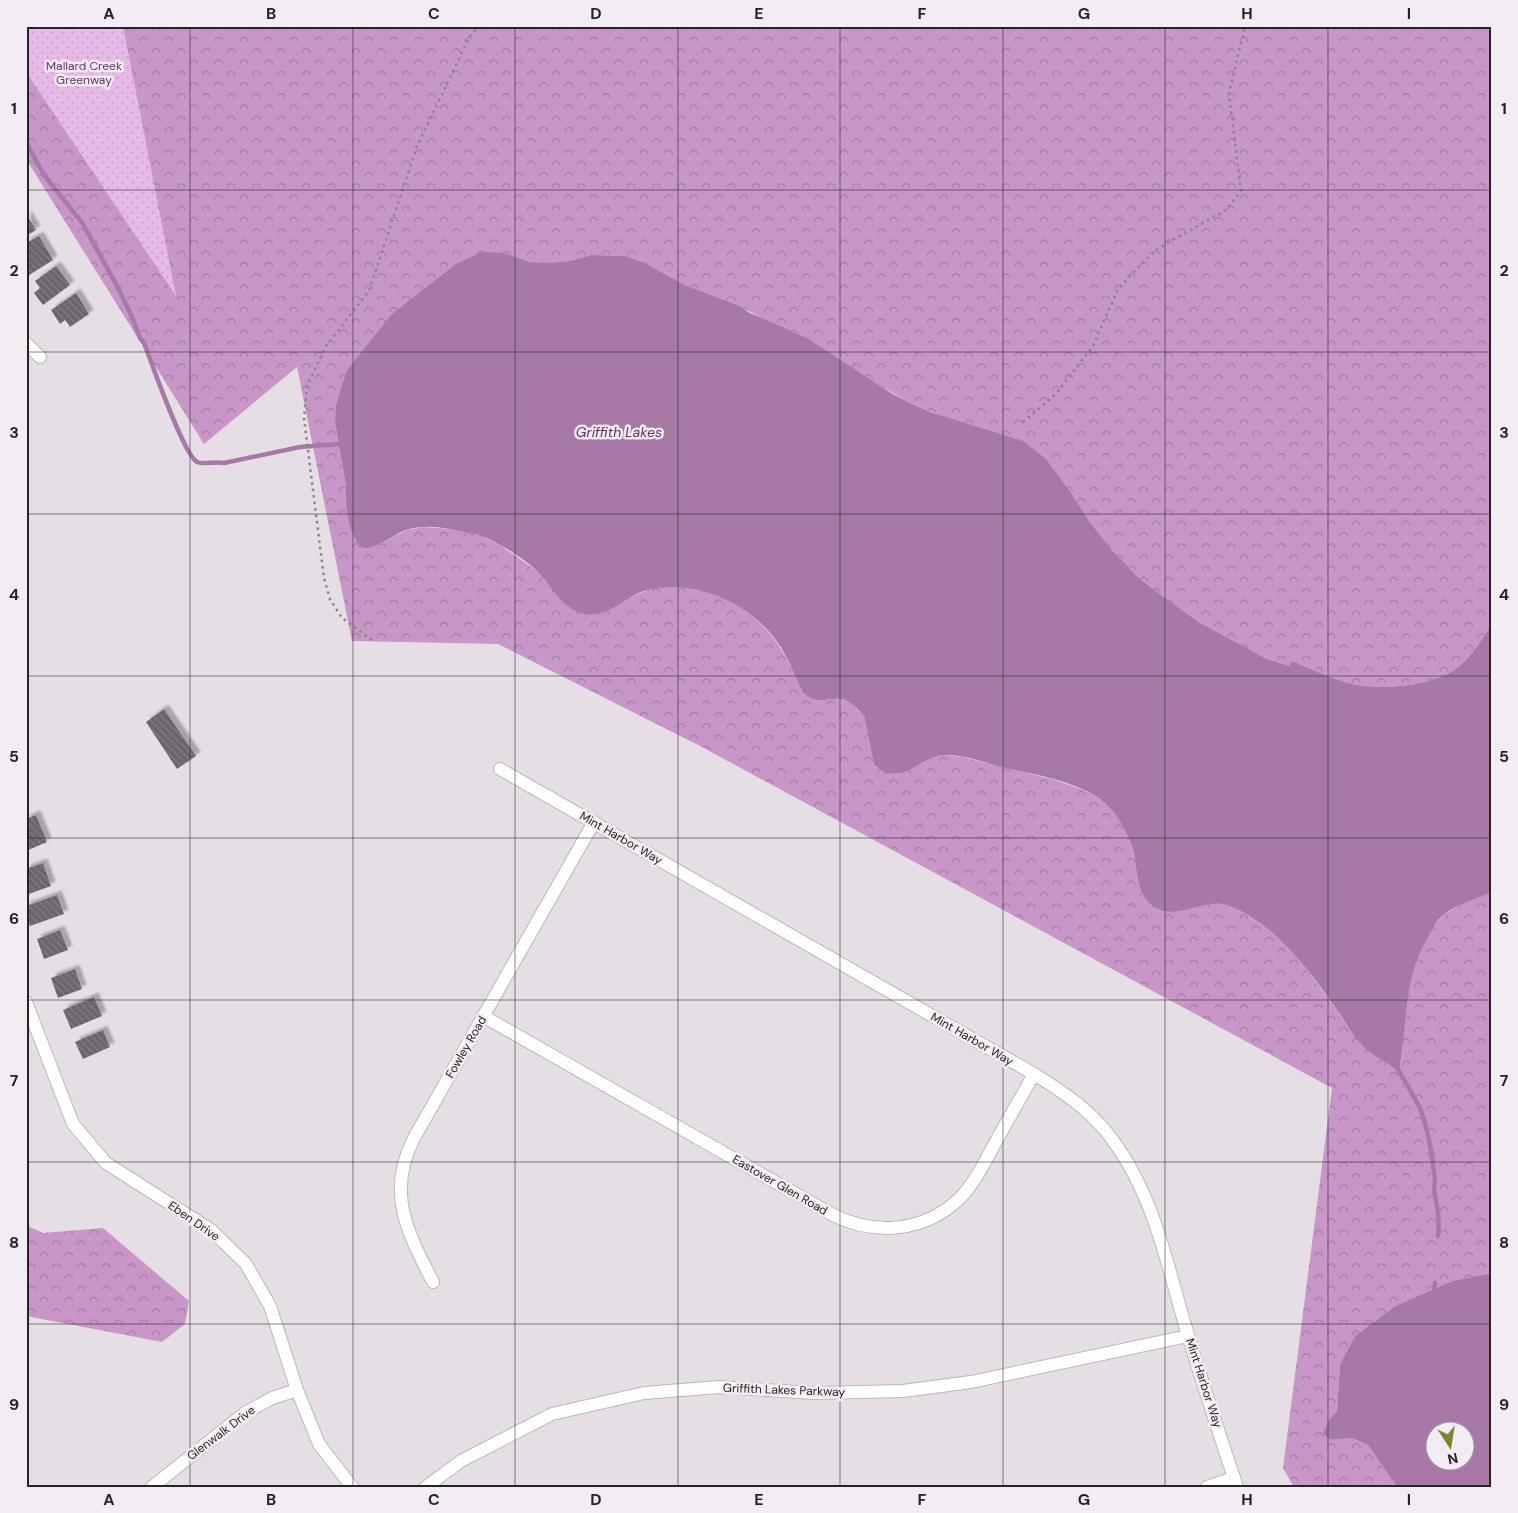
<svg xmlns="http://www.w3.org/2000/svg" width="1518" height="1513" viewBox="0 0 1518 1513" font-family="'DM Sans',sans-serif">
  <defs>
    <pattern id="forest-crowns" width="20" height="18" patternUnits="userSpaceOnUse" patternTransform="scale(1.25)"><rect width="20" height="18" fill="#c897c7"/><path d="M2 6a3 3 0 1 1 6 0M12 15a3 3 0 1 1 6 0" fill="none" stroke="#a27ba1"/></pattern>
    <pattern id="park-dots" width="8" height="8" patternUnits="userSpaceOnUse" patternTransform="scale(1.25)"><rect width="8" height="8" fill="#e7b9e7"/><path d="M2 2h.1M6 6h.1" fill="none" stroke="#c69fc6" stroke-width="1.8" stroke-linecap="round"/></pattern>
    <pattern id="building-back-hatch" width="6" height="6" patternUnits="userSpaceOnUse" patternTransform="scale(1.25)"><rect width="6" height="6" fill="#6c666c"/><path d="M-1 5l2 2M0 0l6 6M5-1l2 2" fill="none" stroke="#807c80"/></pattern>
    <filter id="shadow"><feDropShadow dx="4.5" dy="-4.5" stdDeviation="1" flood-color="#0004"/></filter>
  </defs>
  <rect width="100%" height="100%" fill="#e5dfe5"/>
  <!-- forest -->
  <g fill="url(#forest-crowns)">
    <path d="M 26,26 L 1492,26 L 1492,624 C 1483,638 1474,652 1462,664 C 1437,687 1377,692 1345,682 C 1327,676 1310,668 1292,661 L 1289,666 L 1265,658 L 1197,621 L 1140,579 L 1112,550 L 1089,521 L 1070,491 L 1046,459 L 912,404 L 740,306 L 685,285 L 645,263 L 626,256 L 591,255 L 570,261 L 547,263 L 530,262 L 505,253 L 341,387 L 336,405 L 335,422 L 346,486 C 342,503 350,524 355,540 L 376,546 L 407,530 L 423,527 L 452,529 L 479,535 L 500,545 L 537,571 L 566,605 L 602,613 C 615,606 629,597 643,592 C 692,572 755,606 781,649 C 790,663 796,679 803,693 C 818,706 826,697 842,699 C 849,700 859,711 864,716 L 874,764 L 944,755 L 962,757 L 1052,779 L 1081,789 L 1096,796 L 1108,805 L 1119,819 L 1132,845 L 1141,889 L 1175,912 L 1207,904 L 1222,904 L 1237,909 L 1264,926 L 1286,944 L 1303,964 L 1360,1042 L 1384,1062 L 1398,1070 C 1405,1051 1402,1030 1405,1010 C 1409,977 1422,925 1453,909 C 1465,902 1479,897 1492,892 L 1492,1273 L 1452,1281 L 1395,1306 L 1355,1336 L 1340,1364 L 1337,1411 L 1329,1420 L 1330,1440 L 1352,1438 L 1368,1445 L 1397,1487 L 1294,1487 L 1283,1468 L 1332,1088 L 700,746 L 498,644 L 352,641 L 297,367 L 204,444 L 26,159 Z"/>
    <polygon points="26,1225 43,1233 103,1228 189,1301 185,1324 162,1342 26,1316"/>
  </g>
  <!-- park -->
  <polygon fill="url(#park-dots)" points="26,26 123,26 176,296 26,72"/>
  <!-- water -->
  <g fill="#a878a7" fill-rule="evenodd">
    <path d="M 482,252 L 505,253 L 530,262 L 547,263 L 570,261 L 591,255 L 626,256 L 645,263 L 685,285 L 740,306 L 750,313 L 807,338 L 891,393 L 912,404 L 933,413 L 1023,441 L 1046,459 L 1070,491 L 1089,521 L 1112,550 L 1140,579 L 1197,621 L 1265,658 L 1289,666 L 1292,661 C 1309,668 1327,676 1345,682 C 1377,692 1437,687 1462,664 C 1474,652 1483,638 1492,624 L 1492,892 C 1474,900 1451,906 1438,920 C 1434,925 1431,932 1428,937 C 1402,981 1408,1023 1399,1071 C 1390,1066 1382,1060 1374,1055 C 1360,1047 1351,1030 1342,1017 C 1319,985 1297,951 1264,926 C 1252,918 1236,906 1221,904 C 1197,901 1174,922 1152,905 C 1135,893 1138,864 1132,846 C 1130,839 1125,832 1122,825 C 1116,813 1106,802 1094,795 C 1066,779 1032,774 1001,767 C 983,762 964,755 945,755 C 930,755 917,767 904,772 C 898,774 891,773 885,773 L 874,764 L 864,716 C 860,711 849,700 842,699 C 826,697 818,706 803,693 C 796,679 790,663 782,649 C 755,605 695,576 644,591 C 625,597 608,618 585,614 C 563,610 552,587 538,572 C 525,559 491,537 474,534 C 452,529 427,523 406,530 C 395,534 376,549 365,548 C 350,546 343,498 346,486 L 335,422 L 336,405 L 341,387 L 348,369 L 392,314 L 456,264 Z"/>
    <path d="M 1492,1273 L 1492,1487 L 1397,1487 L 1368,1445 L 1352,1438 L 1330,1440 L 1323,1434 L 1329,1420 L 1337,1411 L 1340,1364 L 1355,1336 L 1395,1306 L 1452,1281 ZM 1436,1430 L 1466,1430 L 1466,1460 L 1436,1460 Z"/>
  </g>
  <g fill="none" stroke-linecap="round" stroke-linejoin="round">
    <!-- stream -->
    <g stroke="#a878a7" stroke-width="4.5">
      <path d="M 26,142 L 44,175 L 83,224 L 117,286 L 132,317 L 140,338 L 144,343 C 152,363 183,454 197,462 C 205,465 215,461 224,463 L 300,447 L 340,444 L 343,450"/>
      <path d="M 1397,1067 C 1404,1082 1415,1096 1421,1111 C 1429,1133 1432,1156 1435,1179 C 1435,1183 1434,1186 1434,1190 C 1437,1206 1440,1220 1438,1236"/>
      <polyline points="1434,1293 1435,1283"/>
    </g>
  </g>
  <!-- building -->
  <g fill="url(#building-back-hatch)" filter="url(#shadow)">
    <polygon points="26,214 36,230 26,236"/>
    <polygon points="39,236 53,260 26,277 26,243"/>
    <polygon points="56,266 70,285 43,305 34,293 40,288 35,281"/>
    <polygon points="76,293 89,314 70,327 65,320 60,324 51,310"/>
    <polygon points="164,709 196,756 177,769 146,722"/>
    <polygon points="36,815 47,842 26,851 26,819"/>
    <polygon points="43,863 51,886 26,895 26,869"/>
    <polygon points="57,895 64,914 30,926 26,915 26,906"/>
    <polygon points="60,930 68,950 44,959 37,939"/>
    <polygon points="75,969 82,989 58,998 51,978"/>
    <polygon points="94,997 102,1016 71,1029 63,1010"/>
    <polygon points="103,1030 110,1047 83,1059 75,1042"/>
  </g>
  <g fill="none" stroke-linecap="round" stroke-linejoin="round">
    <!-- minor casing -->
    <g stroke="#bdb7bd" stroke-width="14">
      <g id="minor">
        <polyline points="26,343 40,357"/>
        <path d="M 500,769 L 1034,1074 C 1065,1093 1093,1112 1114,1142 C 1153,1195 1167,1263 1185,1325 C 1201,1379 1219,1433 1237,1487"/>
        <polyline points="26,1002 73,1124 106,1163 211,1230 246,1264 270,1306 297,1390 319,1444 352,1487"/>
        <path d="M 483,1016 L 833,1215 C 876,1236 925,1232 960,1198 C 974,1184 983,1165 993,1147 C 1006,1123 1020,1099 1034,1074"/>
        <path d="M 433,1282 C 407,1232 386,1192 414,1138 L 594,822"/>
        <polyline points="152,1487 245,1413 272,1398 297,1390"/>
        <polyline points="426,1487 461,1461 552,1414 644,1393 719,1387 815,1393 903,1391 971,1382 1188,1336"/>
        <polyline points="1207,1487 1234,1478"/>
      </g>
    </g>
    <!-- path -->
    <g stroke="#898589" stroke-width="2.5" stroke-dasharray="2.5 4" stroke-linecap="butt">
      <polyline points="1023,422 1056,394 1093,346 1118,289 1155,250 1226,210 1241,191 1229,93 1245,26"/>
      <polyline points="372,640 342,618 330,599 324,578 304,418 307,386 326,346 369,291 417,146 470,36 479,26"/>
    </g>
    <!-- minor -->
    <use href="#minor" stroke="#fff" stroke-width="12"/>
  </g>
  <!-- grid -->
  <path fill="none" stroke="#252325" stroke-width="1" stroke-opacity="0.55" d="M 190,26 L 190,1487M 353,26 L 353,1487M 515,26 L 515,1487M 678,26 L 678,1487M 840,26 L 840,1487M 1003,26 L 1003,1487M 1165,26 L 1165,1487M 1328,26 L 1328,1487M 26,190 L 1492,190M 26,352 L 1492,352M 26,514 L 1492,514M 26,676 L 1492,676M 26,838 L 1492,838M 26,1000 L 1492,1000M 26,1162 L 1492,1162M 26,1324 L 1492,1324"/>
  <g text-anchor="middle" stroke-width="5" stroke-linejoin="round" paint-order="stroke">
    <!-- park labels -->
    <g font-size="12" fill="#6b306c" stroke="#f3ecf2">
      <text x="84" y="70">Mallard Creek<tspan x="84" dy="14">Greenway</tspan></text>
    </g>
    <!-- street labels -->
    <g font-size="12" fill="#252325" stroke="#f3ecf2">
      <text transform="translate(621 838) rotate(30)" y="4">Mint Harbor Way</text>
      <text transform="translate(972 1039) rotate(30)" y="4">Mint Harbor Way</text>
      <text transform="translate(466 1047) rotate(-60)" y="4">Fowley Road</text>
      <text transform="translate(780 1185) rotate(30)" y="4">Eastover Glen Road</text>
      <text transform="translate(194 1221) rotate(35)" y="4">Eben Drive</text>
      <text transform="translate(1204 1383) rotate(72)" y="4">Mint Harbor Way</text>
      <text transform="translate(784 1390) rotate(2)" y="4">Griffith Lakes Parkway</text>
      <text transform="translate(221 1433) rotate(-37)" y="4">Glenwalk Drive</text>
    </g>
    <!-- water labels -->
    <g font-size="14" font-style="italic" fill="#672c68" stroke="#f3ecf2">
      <text x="619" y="437">Griffith Lakes</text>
    </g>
  </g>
  <!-- border -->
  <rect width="1518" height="1513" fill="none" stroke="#f3ecf2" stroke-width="55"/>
  <!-- north arrow -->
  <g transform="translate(1450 1446) rotate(168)"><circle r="24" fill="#f3ecf2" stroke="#a19ca0"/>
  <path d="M0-4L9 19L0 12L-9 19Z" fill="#7a8633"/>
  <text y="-8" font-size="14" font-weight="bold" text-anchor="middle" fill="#252325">N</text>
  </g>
  <rect x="28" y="28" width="1462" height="1458" fill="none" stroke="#252325" stroke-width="2"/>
  <g font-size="16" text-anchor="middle" font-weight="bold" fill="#252325">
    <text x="109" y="19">A</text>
    <text x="271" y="19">B</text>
    <text x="434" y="19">C</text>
    <text x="596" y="19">D</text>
    <text x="759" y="19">E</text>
    <text x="922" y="19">F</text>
    <text x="1084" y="19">G</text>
    <text x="1247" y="19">H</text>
    <text x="1409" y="19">I</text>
    <text x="14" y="114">1</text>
    <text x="1504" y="114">1</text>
    <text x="14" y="276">2</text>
    <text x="1504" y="276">2</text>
    <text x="14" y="438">3</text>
    <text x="1504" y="438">3</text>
    <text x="14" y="600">4</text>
    <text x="1504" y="600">4</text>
    <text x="14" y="762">5</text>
    <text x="1504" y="762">5</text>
    <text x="14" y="924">6</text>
    <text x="1504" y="924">6</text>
    <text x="14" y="1086">7</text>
    <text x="1504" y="1086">7</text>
    <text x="14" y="1248">8</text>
    <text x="1504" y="1248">8</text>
    <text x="14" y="1410">9</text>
    <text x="1504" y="1410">9</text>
    <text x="109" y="1505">A</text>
    <text x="271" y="1505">B</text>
    <text x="434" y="1505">C</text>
    <text x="596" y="1505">D</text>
    <text x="759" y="1505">E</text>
    <text x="922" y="1505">F</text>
    <text x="1084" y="1505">G</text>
    <text x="1247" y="1505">H</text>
    <text x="1409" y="1505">I</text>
  </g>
</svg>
